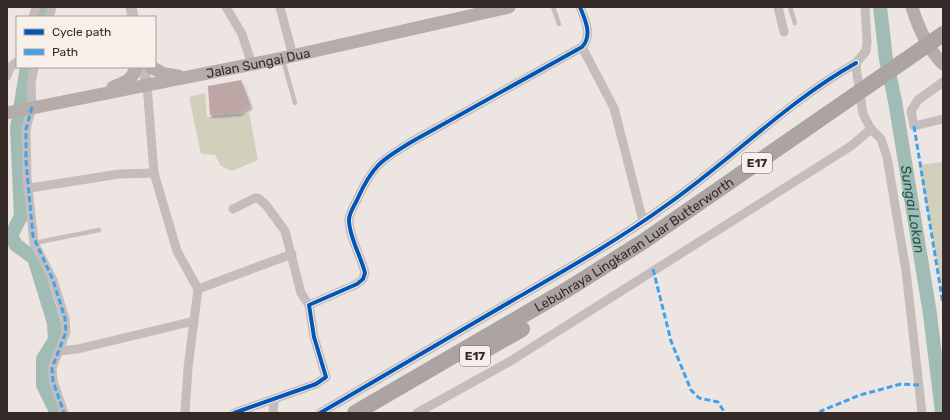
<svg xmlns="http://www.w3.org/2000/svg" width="950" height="420" viewBox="0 0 950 420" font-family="Rubik,sans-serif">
  <defs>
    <filter id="shadow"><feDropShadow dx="1.5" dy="3" stdDeviation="1" flood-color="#0004"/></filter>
  </defs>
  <rect width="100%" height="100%" fill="#ece5e2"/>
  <!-- green -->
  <g fill="#d2d0bd">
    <polygon points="205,93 207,117 249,113 258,160 232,171 221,166 215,155 201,154 189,97"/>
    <polygon points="943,162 943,295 919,165"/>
  </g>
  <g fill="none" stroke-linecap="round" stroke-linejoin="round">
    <!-- river -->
    <g stroke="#a0bcb4" stroke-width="14">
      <path id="s1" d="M 880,7 L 886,59 L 895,101 L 930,314 L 942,413"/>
      <polyline points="40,17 44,7"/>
      <polyline points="27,67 17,128 21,216 11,236 16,245 34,258 54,323 55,340 43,359 43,385 57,413"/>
    </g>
  </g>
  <!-- building -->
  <polygon fill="#bea6a6" filter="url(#shadow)" points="241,80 251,106 239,113 210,115 208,86"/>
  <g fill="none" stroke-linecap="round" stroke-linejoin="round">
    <!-- service -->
    <g stroke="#c5bdbb" stroke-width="4.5">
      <polyline points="553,7 559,24"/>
      <polyline points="790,7 795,23"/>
      <polyline points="283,60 295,103"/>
      <polyline points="34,243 99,230"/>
    </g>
    <!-- minor -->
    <g stroke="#c5bdbb" stroke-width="9">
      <polyline points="226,7 242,34 252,65"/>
      <polyline points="280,7 293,56"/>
      <polyline points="778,7 784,32"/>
      <polyline points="865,7 867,42 866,51 856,63 857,74 863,114 871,129 881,139 887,157 906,271 922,413"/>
      <polyline points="33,17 36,7"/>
      <polyline points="49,17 52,7"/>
      <polyline points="582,47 614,108 643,221"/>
      <polyline points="34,67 31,83 32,107 26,129 27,178 34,243 53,280 65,318 66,332 52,368 53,381 64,413"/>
      <polyline points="7,76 10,67 17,62"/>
      <polyline points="943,82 918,100 911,111 914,126 943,119"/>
      <polyline points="147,85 154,173 177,251 198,289 188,368 185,413"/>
      <polyline points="30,188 119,174 154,173"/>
      <polyline points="233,209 255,198 258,198 266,205 285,231 301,293 309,305"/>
      <polyline points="198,289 292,254"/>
      <polyline points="59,351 78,349 194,321"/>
      <path d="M 234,413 L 316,384 L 326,377 L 314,337 L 309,305 L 357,284 L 363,279 L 365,273 C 361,256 349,237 349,220 C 349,213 354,206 357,200 C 372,166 381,160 413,141 L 582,47 C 593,35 585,20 580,7"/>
      <polyline points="273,413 274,400"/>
      <path d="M 320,413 C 385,375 450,337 515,299 C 567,269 620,239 668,204 C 732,159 788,101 856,63"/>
      <polyline points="417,413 509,362 851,146 871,129"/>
    </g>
    <!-- tertiary -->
    <g stroke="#c5bdbb" stroke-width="11">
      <polyline points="131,7 133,17"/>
      <polyline points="143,67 147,85"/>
    </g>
    <!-- secondary -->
    <g stroke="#b6adab" stroke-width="13">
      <path d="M 912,7 C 918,27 928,49 943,64"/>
      <polyline points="151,67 164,74 178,76"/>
      <path d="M 113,87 C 124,83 133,80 136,67"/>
      <path id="s2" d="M 7,113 L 283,58 L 509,7"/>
    </g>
    <!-- motorway -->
    <g stroke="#aba4a1" stroke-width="16">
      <polyline points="478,354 522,329"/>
      <path id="s3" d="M 355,413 L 568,289 L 644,241 L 943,34"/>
    </g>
    <!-- quiet -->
    <g stroke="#3fa3eb" stroke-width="3" stroke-dasharray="6 3" stroke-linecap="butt">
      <polyline points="32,107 26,129 26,161 33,236 53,280 65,318 66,332 52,368 53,381 64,413"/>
      <polyline points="914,126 943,304"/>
      <polyline points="653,269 671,341 691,390 699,398 718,402 725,413"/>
      <polyline points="820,413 821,411 860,395 901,384 919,385"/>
    </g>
    <!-- cycleway casing -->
    <g stroke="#f8eeea" stroke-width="6">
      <g id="cycleway">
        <path d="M 234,413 L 316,384 L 326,377 L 314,337 L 309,305 L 357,284 L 363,279 L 365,273 C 361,256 349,237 349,220 C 349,213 354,206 357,200 C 372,166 381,160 413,141 L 582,47 C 593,35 585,20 580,7"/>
        <path d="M 320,413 C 385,375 450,337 515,299 C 567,269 620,239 668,204 C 732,159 788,101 856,63"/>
      </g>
    </g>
    <!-- cycleway -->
    <use href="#cycleway" stroke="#0057b8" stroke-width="4"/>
  </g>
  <g text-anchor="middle" stroke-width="4" stroke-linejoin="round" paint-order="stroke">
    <!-- shield labels -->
    <g fill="#f8eeea" stroke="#706563" stroke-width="1">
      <rect x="742" y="153" width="30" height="20" rx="3"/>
      <rect x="460" y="346" width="30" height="20" rx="3"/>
    </g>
    <g font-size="12" font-weight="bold" fill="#362a29">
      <text x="757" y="167">E17</text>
      <text x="475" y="360">E17</text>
    </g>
    <!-- street labels -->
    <g font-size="13" fill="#362a29" stroke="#f8eeea">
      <text dy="5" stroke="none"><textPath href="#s2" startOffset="256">Jalan Sungai Dua</textPath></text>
      <text dy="5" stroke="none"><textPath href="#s3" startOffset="326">Lebuhraya Lingkaran Luar Butterworth</textPath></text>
    </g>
    <!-- water labels -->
    <g font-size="14" font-style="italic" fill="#23544a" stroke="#f8eeea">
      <text dy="5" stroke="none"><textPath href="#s1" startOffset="205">Sungai Lokan</textPath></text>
    </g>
  </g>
  <!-- border -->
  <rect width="950" height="420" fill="none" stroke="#362a29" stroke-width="16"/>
  <!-- legend -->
  <rect x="16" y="16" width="140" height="52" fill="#f8eeea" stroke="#aaa09d"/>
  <rect x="24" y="29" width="20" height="6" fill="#0057b8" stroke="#aaa09d"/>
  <text x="52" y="36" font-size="12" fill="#362a29">Cycle path</text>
  <rect x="24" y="49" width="20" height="6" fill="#3fa3eb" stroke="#aaa09d"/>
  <text x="52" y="56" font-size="12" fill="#362a29">Path</text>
</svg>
